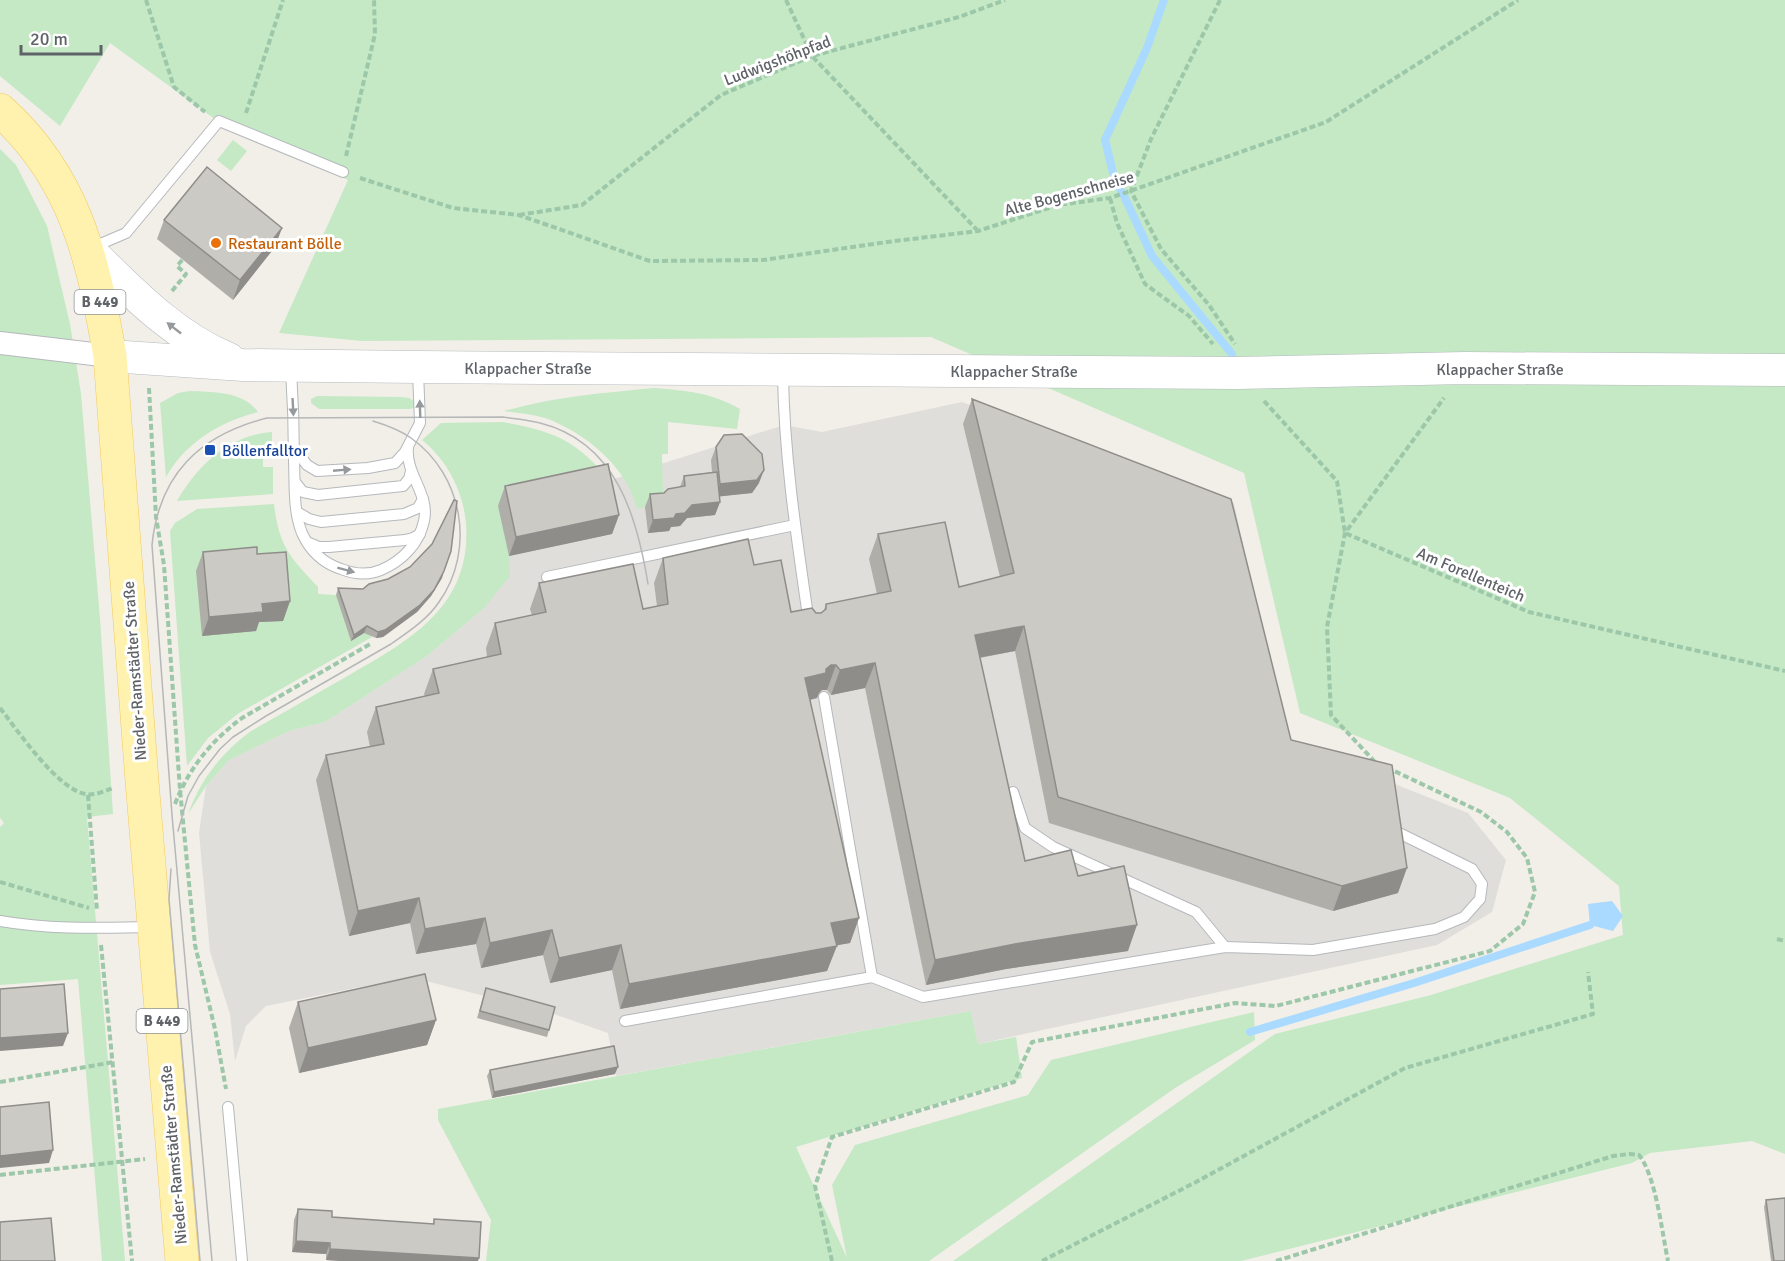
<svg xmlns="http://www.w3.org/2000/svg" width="1785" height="1261" viewBox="0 0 1785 1261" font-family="Signika,sans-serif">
  <rect width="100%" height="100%" fill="#f1efe8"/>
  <!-- industrial -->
  <polygon fill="#e0deda" points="962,402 1234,503 1286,741 1468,813 1506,860 1492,912 1437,945 978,1044 971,1011 616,1076 608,1033 551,1013 410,977 266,1006 246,1026 235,1061 230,1014 210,952 199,833 206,786 229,760 289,731 325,722 427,656 483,609 509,556 601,483 784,425 822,432"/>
  <!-- green -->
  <g fill="#c5e8c5">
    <polygon points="0,0 1785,0 1785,1154 1752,1141 1650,1153 1632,1163 1241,1261 953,1261 1275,1034 1431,995 1623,935 1619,886 1510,798 1300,713 1244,473 931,337 362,341 279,333 348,180 223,125 110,43 60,126 0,76"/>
    <polygon points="233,140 247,151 231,171 217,160"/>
    <polygon points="0,149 16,165 47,226 70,324 81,394 100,619 113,814 87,817 125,1261 102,1261 78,979 0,985 0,827 4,823 0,818"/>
    <path d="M 654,388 C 687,391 710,392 740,409 L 737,429 L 668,422 L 668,454 L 662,454 L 663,491 L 679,489 L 646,507 L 637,509 C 627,466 584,432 545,418 C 532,414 517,413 504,411 C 553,397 603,393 654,388 Z"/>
    <path d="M 190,391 C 213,392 243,391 258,412 C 220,422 186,442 166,477 L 160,403 L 178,393 Z"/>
    <polygon points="317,396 401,397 409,398 415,402 414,408 409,409 319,409 311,403 311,399"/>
    <path d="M 503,422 C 556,432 576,440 611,482 L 509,556 L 510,576 L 483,609 L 427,656 L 325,722 L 289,731 L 229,760 L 206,786 L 188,814 C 201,779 221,753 251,731 C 283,713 314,695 346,677 C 410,640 472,607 466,523 C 463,491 447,460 422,440 L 441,423 Z"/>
    <path d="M 272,432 L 272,444 L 263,445 L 263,467 L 273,467 L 273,494 L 177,501 C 197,466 229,435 272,432 Z"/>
    <path d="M 274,504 C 279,547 290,557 318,587 L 318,594 L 336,595 L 372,637 L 239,713 L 208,738 L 187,766 L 170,531 L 175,523 L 197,509 Z"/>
    <polygon points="971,1011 978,1044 1016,1037 1022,1078 796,1147 847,1258 832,1185 855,1145 1028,1095 1051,1060 1254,1012 1255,1040 1175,1088 929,1261 486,1261 491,1220 438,1120 438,1109"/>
  </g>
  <!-- water -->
  <polygon fill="#aadaff" points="1612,901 1623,916 1613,931 1590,925 1588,904"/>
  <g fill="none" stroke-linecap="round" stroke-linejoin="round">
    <!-- stream -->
    <g stroke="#aadaff" stroke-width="8">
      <polyline points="1121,191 1113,173 1105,140 1147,48 1164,0"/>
      <polyline points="1124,196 1152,256 1232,354"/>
      <polyline points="1250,1032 1414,983 1590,925"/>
    </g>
    <!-- lane casing -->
    <g stroke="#b5b8bc" stroke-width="12">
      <g id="lane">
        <polyline points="91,248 126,233 219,121 343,172"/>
        <path d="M 291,369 C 293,400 294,430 294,461 C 295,484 293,511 302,533 C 310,551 323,563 341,569 C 354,574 367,576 381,570 C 402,561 419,544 424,521 C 430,494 405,474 408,447"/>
        <path d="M 783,373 C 784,457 797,540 809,623"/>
        <polyline points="294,448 307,465 317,471 368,468 395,463 405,452 420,423 418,371"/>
        <polyline points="295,482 303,492 318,495 403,486 409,479 411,471"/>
        <polyline points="297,512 309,519 321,522 404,514 418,508 423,499"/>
        <polyline points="307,542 319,547 329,547 405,540 413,538 420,534"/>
        <polyline points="547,577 795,525"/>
        <polyline points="1013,792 1025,828 1053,847 1196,912 1225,947"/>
        <path d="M 0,921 C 50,930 100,928 151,927"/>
        <polyline points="872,977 923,997 1225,947 1313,950 1435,929 1464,917 1480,899 1482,884 1472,869 1397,832"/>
        <polyline points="625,1021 872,977 824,697"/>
        <polyline points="228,1107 242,1261"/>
      </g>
    </g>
    <!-- street casing -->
    <g stroke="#b5b8bc" stroke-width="24">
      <polyline id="street" points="0,343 110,356"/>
    </g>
    <!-- secondary casing -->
    <g stroke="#b6babf" stroke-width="33">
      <g id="secondary">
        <path d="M 88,249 C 131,291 172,335 229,359"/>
        <polyline points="110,356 243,365 418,367 1237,373 1465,368 1785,370"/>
      </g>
    </g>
    <!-- primary casing -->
    <g stroke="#f2c960" stroke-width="34">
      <path id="primary" d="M 0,110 C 76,178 93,260 110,356 L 142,781 L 182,1261"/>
    </g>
    <!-- path -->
    <g stroke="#9cc7a9" stroke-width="4" stroke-dasharray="6 3" stroke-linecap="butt">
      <polyline points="146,0 174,87 205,112"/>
      <polyline points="786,0 812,56 978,231"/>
      <polyline points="1220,0 1151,139 1131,191 1161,249 1209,305 1235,344"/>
      <polyline points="246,113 283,0"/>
      <polyline points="346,156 375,34 374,0"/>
      <polyline points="360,178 453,208 519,215 650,261 763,260 887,242 978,231 1058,205 1110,198 1326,122 1518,0"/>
      <polyline points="1110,198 1117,223 1145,284 1189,316 1213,344"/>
      <polyline points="519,215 582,205 721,95 812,56 959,17 1005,0"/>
      <polyline points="172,291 186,274 177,266 183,259"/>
      <polyline points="149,388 156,517 164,565 180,790 195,945 215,1029 226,1089"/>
      <polyline points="1264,401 1337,481 1345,533 1529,612 1785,671"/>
      <path d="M 0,708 C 18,731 58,790 86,794 C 94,796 105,791 113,788"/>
      <polyline points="1375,762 1331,715 1327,627 1345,533 1444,398"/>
      <polyline points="88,795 97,911"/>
      <path d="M 175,804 C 189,768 211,741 242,718 L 372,643"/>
      <polyline points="0,882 89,908"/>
      <polyline points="1777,939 1785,941"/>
      <polyline points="101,945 132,1261"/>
      <polyline points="0,1082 114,1062"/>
      <polyline points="0,1175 145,1159"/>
      <polyline points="832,1261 815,1186 832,1137 1014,1082 1032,1042 1235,1003 1276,1006 1490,951 1523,924 1535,892 1527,858 1507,832 1481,812 1390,769"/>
      <polyline points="1042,1261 1196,1182 1405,1068 1593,1014 1588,972"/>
      <path d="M 1276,1261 L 1613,1156 L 1629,1154 L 1639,1155 C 1656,1176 1662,1233 1668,1261"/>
    </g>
    <!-- lane -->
    <use href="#lane" stroke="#fff" stroke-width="10"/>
    <!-- street -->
    <use href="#street" stroke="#fff" stroke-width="22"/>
    <!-- secondary -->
    <use href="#secondary" stroke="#fff" stroke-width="32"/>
    <!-- primary -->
    <use href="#primary" stroke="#fff2af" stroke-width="33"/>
    <!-- tram -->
    <g stroke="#b6b7b8" stroke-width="1.5">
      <path d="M 178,831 L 188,796 L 199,776 L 220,749 L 233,737 L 266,716 L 391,644 C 408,632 427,620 439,602 C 476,550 463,475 411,438 C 400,430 386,425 373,421"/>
      <polyline points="171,869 169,899 200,1261"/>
      <path d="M 212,1261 L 172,815 L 152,545 C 159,474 200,435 267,418 L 503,417 C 515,419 528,420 540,423 C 616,442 637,516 648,584"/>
    </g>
  </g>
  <!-- wall -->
  <g fill="#afaea9">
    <polygon points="164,220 275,247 233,300 157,239"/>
    <polygon points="972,399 1291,740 1398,893 1333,911 1049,823 1015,651 980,658 1025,861 1078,876 1128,951 1006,969 926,985 865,688 831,695 827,690 822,690 819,693 817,698 810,700 859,918 850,943 836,945 827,971 620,1009 612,970 550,983 543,955 481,968 476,944 416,954 410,923 349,936 316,780 326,755 370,747 367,732 376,707 425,696 424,694 433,669 487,657 486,648 495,623 532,615 530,609 539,583 643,609 657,606 654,583 663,558 754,565 791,612 821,613 824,610 826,604 877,594 869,559 878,534 959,587 1000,577 963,424"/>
    <polygon points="716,447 759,483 752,493 719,496 720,502 715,515 687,518 680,526 671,527 669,531 648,533 645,507 650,494 664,493 680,487 684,476 712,472 711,460"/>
    <polygon points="505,486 619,515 612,534 509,556 498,506"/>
    <polygon points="203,552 257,554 290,601 283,621 259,622 256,631 202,636 196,571"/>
    <polygon points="442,578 431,596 417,612 383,637 376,638 364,633 351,641 336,595 338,588 363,589"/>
    <polygon points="486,988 549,1030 547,1037 477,1018"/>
    <polygon points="298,1002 436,1020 427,1045 299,1073 289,1028"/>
    <polygon points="490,1070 615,1074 492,1098 487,1076"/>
    <polygon points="1766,1200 1785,1261 1771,1261 1764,1207"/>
    <polygon points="298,1209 332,1217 433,1224 434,1219 478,1261 340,1261 326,1260 326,1254 292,1252 294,1220"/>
  </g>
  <!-- shaded-wall -->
  <g fill="#8f8d8a">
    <polygon points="282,228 275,247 233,300 240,280"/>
    <polygon points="764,470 759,483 752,493 715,497 720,484"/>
    <polygon points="720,502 715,515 687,518 680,526 671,527 669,531 648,533 653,520 676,514 692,505"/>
    <polygon points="619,515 612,534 509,556 516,537"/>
    <polygon points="444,571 442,578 431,596 417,612 383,637 376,638 378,632"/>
    <polygon points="290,601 283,621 259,622 256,631 202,636 209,617 262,604"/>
    <polygon points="367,626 364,633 351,641 354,635"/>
    <polygon points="1024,626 1015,651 966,660 975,635"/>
    <polygon points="875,663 865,688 831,695 840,670"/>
    <polygon points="831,665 836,665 827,690 822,690 819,693 817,698 796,703 805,678 826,669"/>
    <polygon points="1407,868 1398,893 1333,911 1342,886"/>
    <polygon points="419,898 410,923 349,936 358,911"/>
    <polygon points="485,918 476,944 416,954 425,929"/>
    <polygon points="859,918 850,943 822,948 831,923"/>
    <polygon points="1137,925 1128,951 1006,969 926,985 935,960 1015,944"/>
    <polygon points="552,930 543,955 481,968 490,943"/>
    <polygon points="621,945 612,970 550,983 559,958"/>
    <polygon points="837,946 827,971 620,1009 629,984"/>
    <polygon points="436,1020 427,1045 299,1073 308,1048"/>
    <polygon points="68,1033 63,1046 0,1051 0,1038"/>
    <polygon points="618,1067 615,1074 492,1098 494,1092"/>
    <polygon points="53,1150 49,1163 0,1168 0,1156"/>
    <polygon points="296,1241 330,1243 326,1254 292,1252"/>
    <polygon points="330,1249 479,1258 478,1261 340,1261 326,1260"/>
  </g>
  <!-- building -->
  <g fill="#cccac5" stroke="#8f8d8a" stroke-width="1.5">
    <polygon points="207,167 282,228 240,280 164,220"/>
    <polygon points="972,399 1231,499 1291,740 1392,765 1407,868 1342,886 1058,797 1024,626 975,635 1025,861 1071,850 1078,876 1124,866 1137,925 1015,944 935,960 875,663 840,670 836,665 831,665 826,669 826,673 805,678 859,918 831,923 837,946 629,984 621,945 559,958 552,930 490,943 485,918 425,929 419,898 358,911 326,755 384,744 376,707 439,693 433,669 501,654 495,623 546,612 539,583 633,564 643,609 668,604 663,558 748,539 754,565 781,560 791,612 812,608 816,613 821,613 826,609 826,604 891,591 878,534 945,522 959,587 1014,573"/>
    <polygon points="742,434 762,454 764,470 757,480 720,484 716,447 724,435"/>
    <polygon points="608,464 619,515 516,537 505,486"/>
    <polygon points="717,472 720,502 692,505 685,513 676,514 674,518 653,520 650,494 664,493 668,489 685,486 684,476"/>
    <polygon points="454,500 457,501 451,551 444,571 434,590 420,605 385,630 378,632 367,626 354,635 338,588 363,589 369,584 388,579 410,567 432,544"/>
    <polygon points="257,547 257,554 286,552 290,601 262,604 263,612 209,617 203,552"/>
    <polygon points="425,974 436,1020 308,1048 298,1002"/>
    <polygon points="64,984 68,1033 0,1038 0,989"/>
    <polygon points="486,988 555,1007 549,1030 480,1011"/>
    <polygon points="614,1046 618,1067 494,1092 490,1070"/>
    <polygon points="49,1102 53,1150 0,1156 0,1107"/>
    <polygon points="1785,1198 1785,1261 1774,1261 1766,1200"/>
    <polygon points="298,1209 332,1211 332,1217 434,1224 434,1219 481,1222 479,1258 330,1249 330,1243 296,1241"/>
    <polygon points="51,1218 55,1261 0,1261 0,1222"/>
  </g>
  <!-- one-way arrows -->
  <defs><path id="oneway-solid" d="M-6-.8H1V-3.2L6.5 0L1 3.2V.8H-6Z" transform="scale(1.5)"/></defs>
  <g fill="#979a9d">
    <use href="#oneway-solid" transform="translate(174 328) rotate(-142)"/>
    <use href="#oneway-solid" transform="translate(293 407) rotate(87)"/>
    <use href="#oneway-solid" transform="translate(420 409) rotate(-92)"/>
    <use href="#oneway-solid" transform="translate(342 470) rotate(-5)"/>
    <use href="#oneway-solid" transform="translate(346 570) rotate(15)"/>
  </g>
  <!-- markers -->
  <circle fill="#e8710a" stroke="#fff" stroke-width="2" cx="216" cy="243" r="6"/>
  <rect fill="#1a4fb4" stroke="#fff" stroke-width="2" x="204" y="444" width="12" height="12" rx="3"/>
  <g text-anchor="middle" stroke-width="6" stroke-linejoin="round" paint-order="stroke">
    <!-- shield labels -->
    <g fill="#fff" stroke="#8f9295" stroke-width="1.5">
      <rect x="74.5" y="290" width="51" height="24" rx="4.5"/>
      <rect x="136.5" y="1009" width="51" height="24" rx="4.5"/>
    </g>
    <g font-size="15" font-weight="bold" fill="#5f6368">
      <text x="100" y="307">B 449</text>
      <text x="162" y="1026">B 449</text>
    </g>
    <!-- street labels -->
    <g font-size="16" fill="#5f6368" stroke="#fff">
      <text transform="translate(777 60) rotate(-21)" y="6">Ludwigshöhpfad</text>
      <text transform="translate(1069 193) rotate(-15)" y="6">Alte Bogenschneise</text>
      <text x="528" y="374">Klappacher Straße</text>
      <text x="1500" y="375">Klappacher Straße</text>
      <text x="1014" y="377">Klappacher Straße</text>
      <text transform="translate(1471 574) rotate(23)" y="6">Am Forellenteich</text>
      <text transform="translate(134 671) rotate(-94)" y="6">Nieder-Ramstädter Straße</text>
      <text transform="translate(173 1155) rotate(-95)" y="6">Nieder-Ramstädter Straße</text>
    </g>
    <!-- food labels -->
    <g font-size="16" fill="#c56008" stroke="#fff" text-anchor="start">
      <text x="228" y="249">Restaurant Bölle</text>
    </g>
    <!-- transit labels -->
    <g font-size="16" fill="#164399" stroke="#fff" text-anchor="start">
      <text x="222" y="456">Böllenfalltor</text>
    </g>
  </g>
  <!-- scale -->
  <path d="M21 45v9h80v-9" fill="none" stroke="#5f6368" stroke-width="3"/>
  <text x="30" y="45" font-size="18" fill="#5f6368" stroke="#ffffff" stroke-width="4.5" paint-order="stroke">20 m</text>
</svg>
